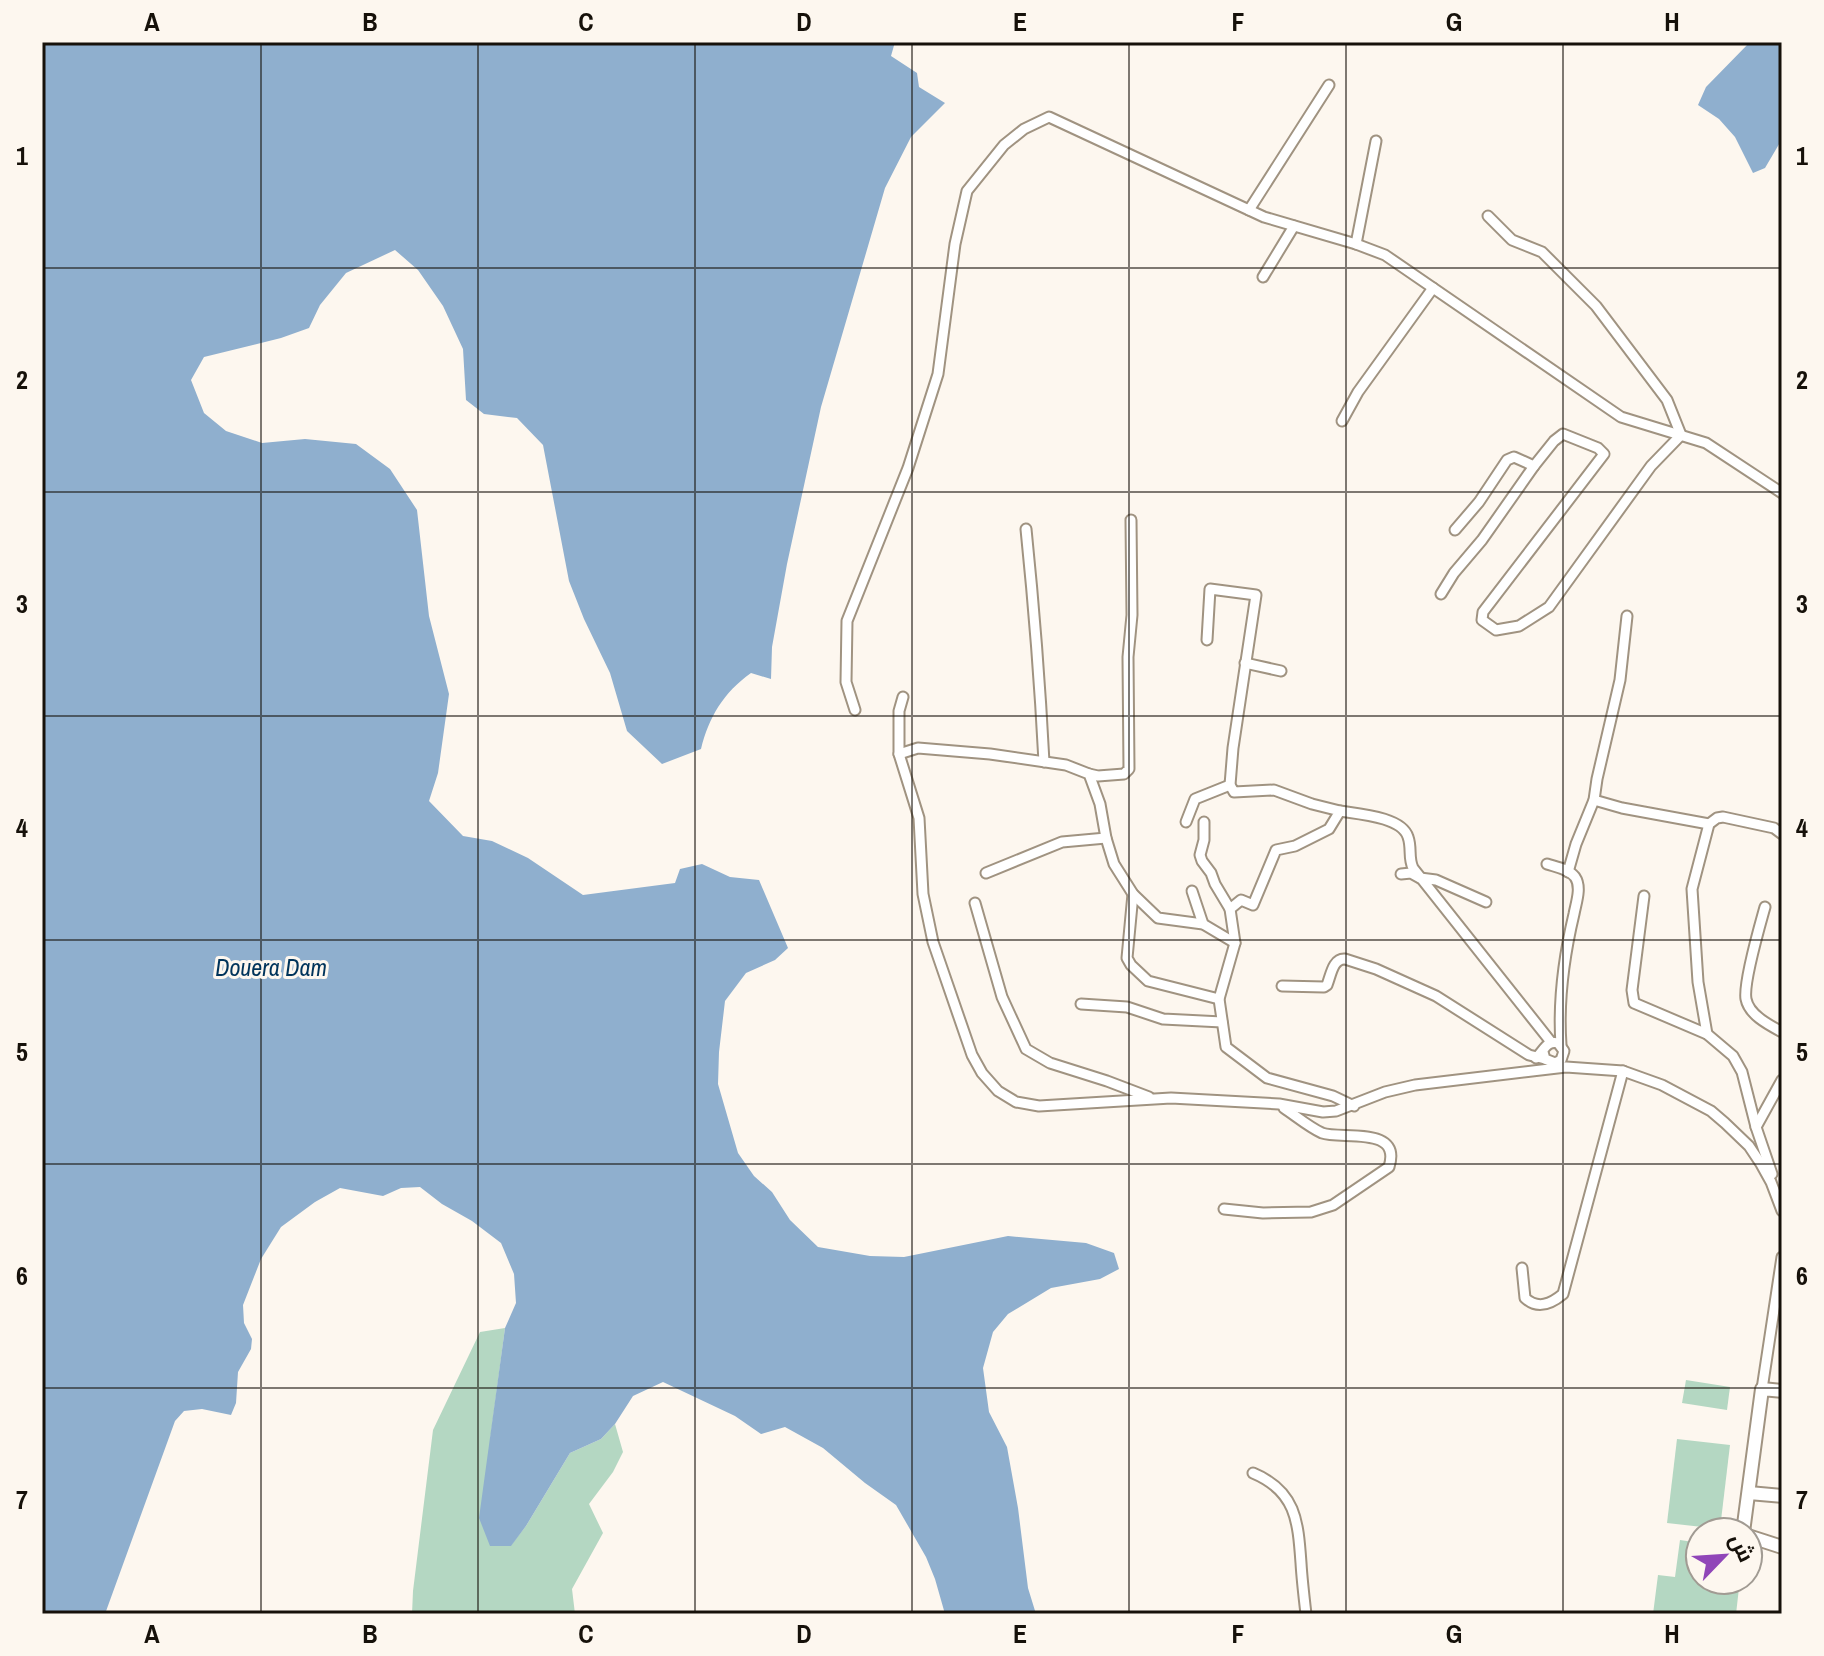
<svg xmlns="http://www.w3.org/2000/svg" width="1824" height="1656" viewBox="0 0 1824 1656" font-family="'Archivo Narrow',Cairo,sans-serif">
  <rect width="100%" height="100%" fill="#fdf7ef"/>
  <!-- green -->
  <g fill="#b4d7c2">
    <polygon points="505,1328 490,1441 511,1545 526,1526 570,1453 601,1439 615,1424 623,1452 613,1472 589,1504 603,1533 572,1589 575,1614 412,1614 413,1591 433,1430 480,1332"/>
    <polygon points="1686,1380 1730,1387 1727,1410 1682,1403"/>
    <polygon points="1677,1439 1730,1445 1720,1529 1667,1523"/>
    <polygon points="1680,1540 1700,1543 1700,1580 1706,1580 1707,1583 1739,1588 1736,1614 1702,1611 1701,1614 1653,1614 1658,1575 1675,1577"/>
  </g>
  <!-- water -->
  <g fill="#8fafce">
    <path d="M 42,42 L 895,42 L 891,56 L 917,73 L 919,87 L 945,103 L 911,137 L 885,188 L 821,407 L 787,564 L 772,647 L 771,679 L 751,673 C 723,693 709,717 701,749 L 662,764 L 627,731 L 610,673 L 584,619 L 569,581 L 543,445 L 517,418 L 484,414 L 466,400 L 463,349 L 443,306 L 418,270 L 395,250 L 346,273 L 320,305 L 309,328 L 281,338 L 204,357 L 191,380 L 204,413 L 226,431 L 262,443 L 305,439 L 356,444 L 390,469 L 417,510 L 429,616 L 449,694 L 438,773 L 429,801 L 463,836 L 492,841 L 528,858 L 583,895 L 675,883 L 680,869 L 702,864 L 730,877 L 759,880 L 788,948 L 775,960 L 746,973 L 725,1001 L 719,1052 L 718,1084 L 738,1153 L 754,1176 L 772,1192 L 790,1220 L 818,1247 L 870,1256 L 904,1257 L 1008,1236 L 1086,1243 L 1114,1253 L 1119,1269 L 1100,1279 L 1051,1288 L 1008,1314 L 993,1332 L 983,1368 L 989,1412 L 1007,1447 L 1018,1508 L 1028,1588 L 1036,1614 L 945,1614 L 935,1579 L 926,1557 L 896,1505 L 865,1483 L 823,1448 L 785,1427 L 761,1434 L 735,1416 L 663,1382 L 633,1396 L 615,1424 L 601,1439 L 570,1453 L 526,1526 L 511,1546 L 490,1546 L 479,1518 L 505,1328 L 516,1303 L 514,1274 L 501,1243 L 472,1221 L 442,1204 L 420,1187 L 401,1188 L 383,1196 L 340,1188 L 315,1202 L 281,1227 L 261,1259 L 243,1305 L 244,1323 L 252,1339 L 251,1349 L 238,1372 L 236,1403 L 231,1415 L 202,1409 L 184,1411 L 175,1421 L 105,1614 L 42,1614 Z"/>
    <polygon points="1750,42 1782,42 1782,139 1765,168 1753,173 1735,137 1719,119 1698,105 1706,87"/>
  </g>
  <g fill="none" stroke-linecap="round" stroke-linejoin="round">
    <!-- minor casing -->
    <g stroke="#a09381" stroke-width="13">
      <g id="minor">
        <polyline points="1249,210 1329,85"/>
        <polyline points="1356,244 1376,141"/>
        <polyline points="1263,277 1294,226"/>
        <polyline points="1342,421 1358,392 1433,288"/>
        <path d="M 1026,529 C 1034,607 1040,684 1044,762"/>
        <polyline points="1455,530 1479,502 1507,460 1514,457 1534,466"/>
        <polyline points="1441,594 1454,573 1482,540 1534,466 1554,441 1563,434 1598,448 1604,454 1483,612 1482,620 1496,630 1519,626 1549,607 1651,466 1681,435 1667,400 1596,306 1542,252 1512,240 1488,216"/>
        <polyline points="1207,640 1210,589 1256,595 1233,748 1230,785 1234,792 1274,790 1312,804 1340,811 1329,829 1295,846 1276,850 1253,905 1241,900 1230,909 1235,943 1219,999 1226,1047 1267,1078 1333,1096 1354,1106"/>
        <polyline points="1245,663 1281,671"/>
        <polyline points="903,697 899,711 899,754 919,818 923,894 933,942 972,1055 982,1073 998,1091 1016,1102 1039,1106 1171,1098 1279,1104 1323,1112 1336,1111 1385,1092 1415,1085 1566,1067 1623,1071 1662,1085 1711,1111 1725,1123 1749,1146 1761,1164 1771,1182 1782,1211"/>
        <polyline points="855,710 846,682 847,621 908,468 938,374 955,244 967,191 1004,145 1024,129 1049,117 1264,217 1356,244 1385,255 1621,417 1706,443 1782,493"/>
        <polyline points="899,754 918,748 990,754 1066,765 1089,774 1100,804 1106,838 1114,864 1133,894 1158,918 1203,924 1235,943"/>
        <polyline points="1089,774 1098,776 1124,774 1129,769 1128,657 1132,615 1131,520"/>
        <polyline points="1594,800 1622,808 1709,824"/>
        <path d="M 1340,811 C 1359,814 1402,817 1408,837 C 1412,848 1408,858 1413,868 L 1551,1042"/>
        <polyline points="1186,822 1195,799 1230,785"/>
        <polyline points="1204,822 1204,840 1200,855 1202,861 1211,873 1215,884 1230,909"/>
        <path d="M 1547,864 C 1556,867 1569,869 1575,877 C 1582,887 1576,903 1574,914 C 1564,956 1558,1002 1561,1045"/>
        <polyline points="1568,872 1576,844 1594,800 1597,779 1620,680 1627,616"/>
        <polyline points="986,873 1062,842 1106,838"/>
        <polyline points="1401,874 1411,873 1420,878 1436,880 1486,902"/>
        <polyline points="1192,891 1203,924"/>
        <polyline points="1133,894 1127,958 1131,965 1148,981 1219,999"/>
        <polyline points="1644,896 1632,990 1634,1003 1707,1034 1733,1056 1742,1072 1756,1127 1772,1174"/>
        <polyline points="975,903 1002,997 1026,1049 1050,1063 1107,1081 1149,1097"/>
        <path d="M 1765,907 C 1760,925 1743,983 1746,999 C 1749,1015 1769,1025 1782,1032"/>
        <path d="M 1282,986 L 1324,987 L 1327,985 C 1331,975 1333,958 1345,959 L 1376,969 L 1436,996 L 1529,1055 L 1545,1059"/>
        <polyline points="1081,1004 1127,1007 1163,1019 1222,1022"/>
        <polyline points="1707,1034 1698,982 1692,889 1709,824 1717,818 1723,817 1774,828 1782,834"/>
        <path d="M 1536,1058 C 1544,1051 1546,1040 1558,1043 L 1564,1051 L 1561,1060 L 1555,1063 L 1545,1059 L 1543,1052"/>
        <polyline points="1756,1127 1782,1080"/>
        <path d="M 1224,1209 L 1263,1213 L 1311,1212 L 1333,1205 L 1389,1167 C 1402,1125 1341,1140 1322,1133 C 1309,1127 1296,1116 1284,1108"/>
        <path d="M 1522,1268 L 1525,1298 C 1538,1310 1551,1304 1563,1294 L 1623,1071"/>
        <polyline points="1762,1389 1782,1257"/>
        <path d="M 1253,1473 C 1296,1491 1298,1521 1301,1563 C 1302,1580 1304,1597 1306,1614"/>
      </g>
    </g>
    <!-- tertiary casing -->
    <g stroke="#a09381" stroke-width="16">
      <g id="tertiary">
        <polyline points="1749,1493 1782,1496"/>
        <polyline points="1743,1532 1762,1389 1782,1391"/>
        <polyline points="1748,1536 1782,1547"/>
      </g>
    </g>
    <!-- minor -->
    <use href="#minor" stroke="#fff" stroke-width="9"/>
    <!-- tertiary -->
    <use href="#tertiary" stroke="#fff" stroke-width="12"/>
  </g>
  <!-- grid -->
  <path fill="none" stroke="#16110a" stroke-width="2" stroke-opacity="0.55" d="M 261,42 L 261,1614M 478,42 L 478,1614M 695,42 L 695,1614M 912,42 L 912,1614M 1129,42 L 1129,1614M 1346,42 L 1346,1614M 1563,42 L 1563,1614M 42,268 L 1782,268M 42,492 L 1782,492M 42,716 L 1782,716M 42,940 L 1782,940M 42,1164 L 1782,1164M 42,1388 L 1782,1388"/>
  <g text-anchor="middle" stroke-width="6" stroke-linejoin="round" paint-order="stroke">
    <!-- water labels -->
    <g font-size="24" font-style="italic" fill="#00345b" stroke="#fdf7ef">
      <text x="271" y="976">Douera Dam</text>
    </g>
  </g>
  <!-- border -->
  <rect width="1824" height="1656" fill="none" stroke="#fdf7ef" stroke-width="88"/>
  <!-- north arrow -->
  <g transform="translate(1724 1556) rotate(65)"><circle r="38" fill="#fdf7ef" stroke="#a19b93" stroke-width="2"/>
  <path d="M0-6L14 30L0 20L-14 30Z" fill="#9046b8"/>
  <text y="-12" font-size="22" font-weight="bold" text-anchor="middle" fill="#16110a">ش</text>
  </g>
  <rect x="44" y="44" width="1736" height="1568" fill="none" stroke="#16110a" stroke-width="3"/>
  <g font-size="26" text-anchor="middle" font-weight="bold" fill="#16110a">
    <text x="152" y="31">A</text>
    <text x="370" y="31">B</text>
    <text x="586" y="31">C</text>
    <text x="804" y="31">D</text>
    <text x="1020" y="31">E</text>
    <text x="1238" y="31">F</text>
    <text x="1454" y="31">G</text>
    <text x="1672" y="31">H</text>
    <text x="22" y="165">1</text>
    <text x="1802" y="165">1</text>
    <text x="22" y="389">2</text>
    <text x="1802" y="389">2</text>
    <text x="22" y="613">3</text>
    <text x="1802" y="613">3</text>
    <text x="22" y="837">4</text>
    <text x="1802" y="837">4</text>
    <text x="22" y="1061">5</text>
    <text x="1802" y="1061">5</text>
    <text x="22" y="1285">6</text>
    <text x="1802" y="1285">6</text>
    <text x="22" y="1509">7</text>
    <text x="1802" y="1509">7</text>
    <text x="152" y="1643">A</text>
    <text x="370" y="1643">B</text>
    <text x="586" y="1643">C</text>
    <text x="804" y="1643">D</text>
    <text x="1020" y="1643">E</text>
    <text x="1238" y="1643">F</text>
    <text x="1454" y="1643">G</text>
    <text x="1672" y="1643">H</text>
  </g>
</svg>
